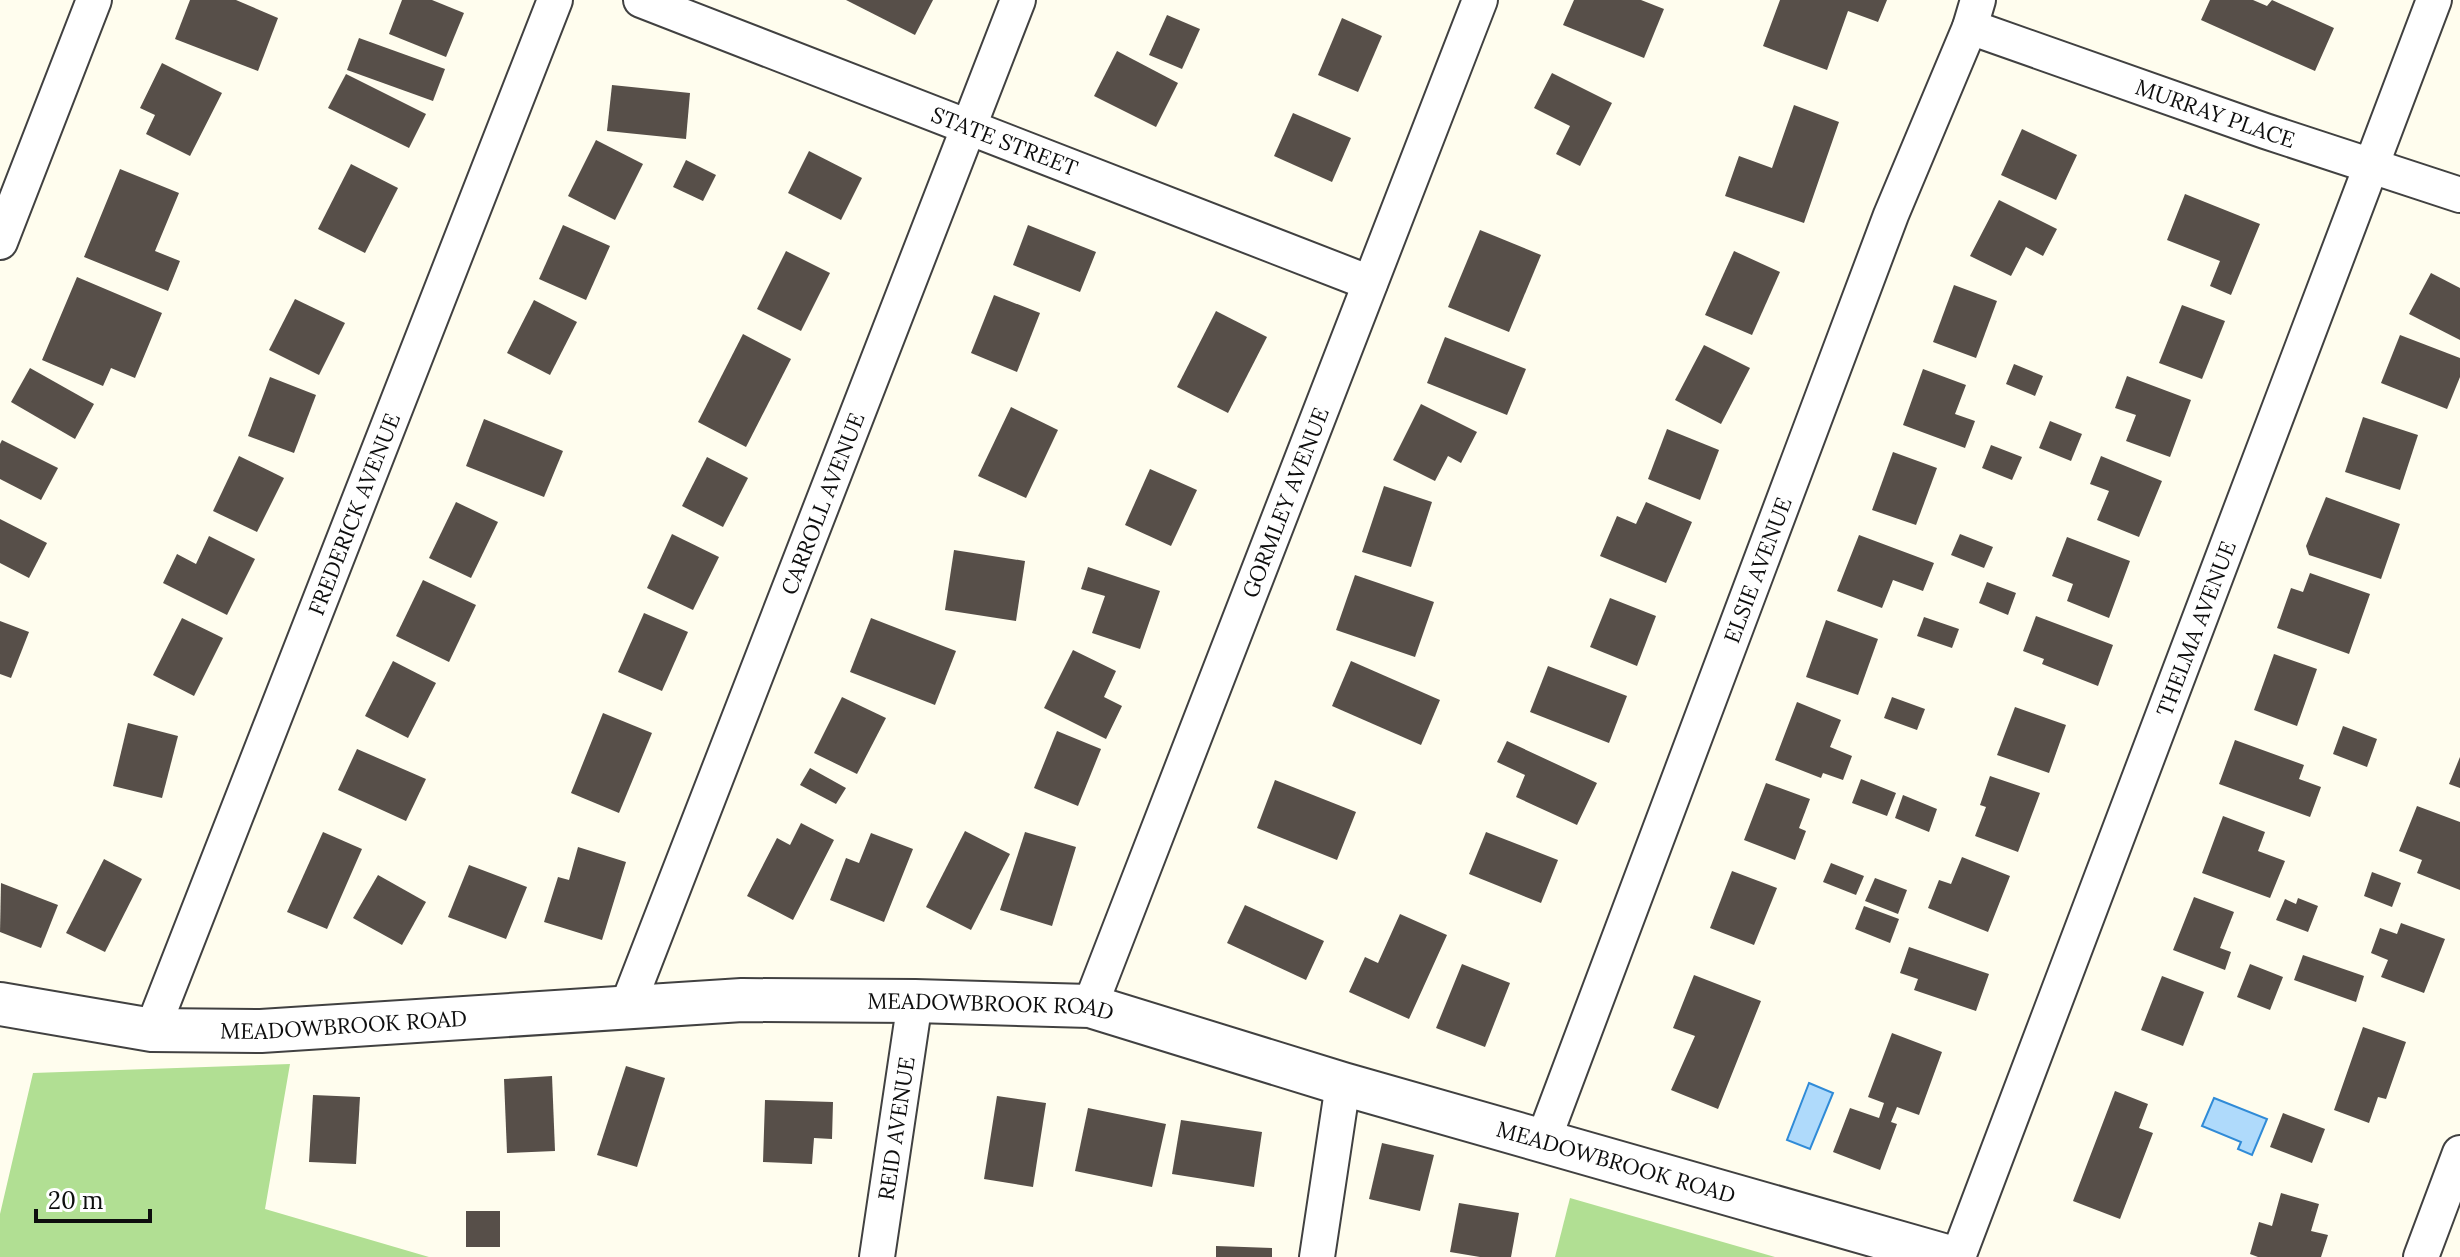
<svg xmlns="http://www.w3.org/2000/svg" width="2460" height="1257" viewBox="0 0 2460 1257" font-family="Lora,serif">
  <rect width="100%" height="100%" fill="#fffdee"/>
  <!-- forest -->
  <g fill="#b1df93">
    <polygon points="290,1064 265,1209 429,1257 0,1257 0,1214 33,1073"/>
    <polygon points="1570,1198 1775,1257 1555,1257"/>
  </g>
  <!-- water -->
  <g fill="#afdafb" stroke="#308bd7" stroke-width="2">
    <polygon points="1809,1083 1833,1093 1810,1149 1787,1140"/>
    <polygon points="2214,1098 2267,1119 2252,1155 2238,1149 2241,1142 2202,1126"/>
  </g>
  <!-- building -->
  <g fill="#574f49">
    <polygon points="190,0 236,0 278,18 258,71 175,39"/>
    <polygon points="402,0 432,0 464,13 446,57 389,34"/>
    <polygon points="846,0 933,0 915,35"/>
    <polygon points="1574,0 1641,0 1664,9 1644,58 1563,25"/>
    <polygon points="1780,0 1887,0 1878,22 1848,11 1827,70 1763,46"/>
    <polygon points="2210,0 2253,0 2267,6 2272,0 2334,28 2315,71 2201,20"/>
    <polygon points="1167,15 1200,29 1182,69 1149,55"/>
    <polygon points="1342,18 1382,36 1358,92 1318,75"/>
    <polygon points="359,38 445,69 433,101 347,70"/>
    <polygon points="1117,51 1178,83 1156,127 1094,96"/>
    <polygon points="162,63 222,93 190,156 146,134 155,115 140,108"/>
    <polygon points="1552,73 1612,103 1580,166 1556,154 1570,126 1534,108"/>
    <polygon points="346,74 426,114 409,148 328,108"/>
    <polygon points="612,85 690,93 686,139 607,131"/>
    <polygon points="1794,105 1839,122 1804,223 1725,196 1739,156 1772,168"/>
    <polygon points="1293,113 1351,138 1332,182 1274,156"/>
    <polygon points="2022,129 2077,155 2056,200 2001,175"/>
    <polygon points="596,140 643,164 615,220 568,196"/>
    <polygon points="809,151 862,178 841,220 788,193"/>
    <polygon points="686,160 716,175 703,201 673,187"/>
    <polygon points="351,164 398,188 365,253 318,229"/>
    <polygon points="120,169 179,193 155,251 180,261 168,291 84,257"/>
    <polygon points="2185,194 2260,224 2231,295 2210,286 2220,261 2167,240"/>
    <polygon points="1999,200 2057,229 2043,256 2026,247 2011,276 1970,256"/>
    <polygon points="563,225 610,246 586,300 539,279"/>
    <polygon points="1028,225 1096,252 1080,292 1013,265"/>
    <polygon points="1480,230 1541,255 1509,332 1448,307"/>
    <polygon points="786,251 830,273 801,331 757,309"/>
    <polygon points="1734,251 1780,272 1752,335 1705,315"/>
    <polygon points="2431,273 2460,288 2460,340 2409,314"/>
    <polygon points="77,277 162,313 135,378 111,368 103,386 42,360"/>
    <polygon points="1954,285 1997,301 1976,358 1933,342"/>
    <polygon points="994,295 1040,313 1017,372 971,353"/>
    <polygon points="295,299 345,323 319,375 269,350"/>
    <polygon points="534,300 577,322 550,375 507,353"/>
    <polygon points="2182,305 2225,321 2202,379 2159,363"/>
    <polygon points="1216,311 1267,337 1228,413 1177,387"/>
    <polygon points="743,334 791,359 746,447 698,422"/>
    <polygon points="2400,335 2460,358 2460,377 2447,409 2381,383"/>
    <polygon points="1445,337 1526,369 1507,415 1427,383"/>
    <polygon points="1704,345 1750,368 1721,424 1675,400"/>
    <polygon points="2014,364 2043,376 2035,396 2006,384"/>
    <polygon points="30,368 94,404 75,439 11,402"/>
    <polygon points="1923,369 1966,385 1955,414 1975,421 1965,448 1903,425"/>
    <polygon points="2127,376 2191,400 2170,457 2126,441 2136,415 2115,408"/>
    <polygon points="270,377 316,395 294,453 248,436"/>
    <polygon points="1421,404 1477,432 1461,463 1448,456 1435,481 1393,460"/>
    <polygon points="1011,407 1058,430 1026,498 978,476"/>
    <polygon points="2363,417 2418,435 2400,490 2345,472"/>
    <polygon points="484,419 563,451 544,497 466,466"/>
    <polygon points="2050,421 2082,434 2071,461 2039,448"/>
    <polygon points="1667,429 1719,450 1700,500 1648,479"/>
    <polygon points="2,440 58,468 41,500 0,479 0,444"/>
    <polygon points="1991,445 2022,457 2012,480 1982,468"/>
    <polygon points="1893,452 1937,468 1916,525 1872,510"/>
    <polygon points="239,456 284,478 257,532 213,511"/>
    <polygon points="2101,456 2162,481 2139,537 2097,520 2109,491 2090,484"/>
    <polygon points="707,457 748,478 723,527 682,506"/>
    <polygon points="1150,469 1197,490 1171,546 1125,525"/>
    <polygon points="1384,486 1432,502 1411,567 1362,552"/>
    <polygon points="2326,497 2400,524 2381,579 2309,555 2306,546"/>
    <polygon points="456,502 498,522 471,578 429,558"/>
    <polygon points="1646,502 1692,522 1666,583 1600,556 1617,516 1636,524"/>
    <polygon points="0,519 47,543 29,578 0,563"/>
    <polygon points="672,534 719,557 693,610 647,588"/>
    <polygon points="1960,534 1993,547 1984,568 1951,555"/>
    <polygon points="1859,535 1934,563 1923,591 1893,580 1882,608 1837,591"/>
    <polygon points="209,536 255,559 227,615 163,583 177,554 196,564"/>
    <polygon points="2067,537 2130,561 2109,618 2067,601 2073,584 2052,576"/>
    <polygon points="954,550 1025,561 1016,621 945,610"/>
    <polygon points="1088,567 1160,591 1140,649 1092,633 1105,596 1081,589"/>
    <polygon points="2310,573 2370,594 2349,654 2277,628 2291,588 2303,592"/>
    <polygon points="1355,575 1434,602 1415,657 1336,630"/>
    <polygon points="423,580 476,605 449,662 396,636"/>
    <polygon points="1987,582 2016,593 2008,615 1979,603"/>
    <polygon points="1610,598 1656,616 1637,666 1590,647"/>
    <polygon points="644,613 688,632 662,691 618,672"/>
    <polygon points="2036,616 2113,645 2098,686 2042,664 2044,659 2023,651"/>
    <polygon points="1924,617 1959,629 1952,648 1917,636"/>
    <polygon points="182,618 223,638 194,696 153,675"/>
    <polygon points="871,618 956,651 935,705 850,672"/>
    <polygon points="1826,620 1878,639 1858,695 1806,677"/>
    <polygon points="0,621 29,632 11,678 0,674"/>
    <polygon points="1073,650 1116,671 1104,697 1122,706 1106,739 1044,708"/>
    <polygon points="2274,654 2317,669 2297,726 2254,710"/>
    <polygon points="393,661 436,683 408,738 365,716"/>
    <polygon points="1351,661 1440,700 1421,745 1332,706"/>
    <polygon points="1548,666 1627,696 1609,743 1530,712"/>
    <polygon points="842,697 886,718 857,774 814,753"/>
    <polygon points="1892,697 1925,709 1917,730 1884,718"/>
    <polygon points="1797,702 1841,720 1830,747 1852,756 1843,780 1823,773 1821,778 1775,760"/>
    <polygon points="2015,707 2066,725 2049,773 1997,755"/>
    <polygon points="603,713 652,733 619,813 571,793"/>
    <polygon points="128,723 178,736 162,798 113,786"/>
    <polygon points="2343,726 2377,739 2367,767 2333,754"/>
    <polygon points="1057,731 1101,749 1078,806 1034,788"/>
    <polygon points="2235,740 2304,765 2299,779 2321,787 2310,817 2219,784"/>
    <polygon points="1507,741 1597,783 1577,825 1516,797 1525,775 1497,762"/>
    <polygon points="357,749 426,779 406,821 338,790"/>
    <polygon points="2460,757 2460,788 2449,784"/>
    <polygon points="810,768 846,788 836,804 800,785"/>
    <polygon points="1990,776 2040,793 2018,852 1975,836 1986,807 1980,805"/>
    <polygon points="1861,779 1896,793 1887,816 1852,803"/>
    <polygon points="1275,780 1356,812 1337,860 1257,828"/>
    <polygon points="1766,783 1810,799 1799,828 1806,831 1795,860 1744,840"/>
    <polygon points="1903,795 1937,809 1929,832 1895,818"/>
    <polygon points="2417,806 2460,822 2460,890 2417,873 2422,860 2399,851"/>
    <polygon points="2223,816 2265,832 2258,851 2285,861 2270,898 2202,873"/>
    <polygon points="801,823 834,840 793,920 747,896 777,838 790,845"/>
    <polygon points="965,831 1010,854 971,930 926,907"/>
    <polygon points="323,832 362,849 327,929 287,912"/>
    <polygon points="1025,832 1076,847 1052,926 1000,910"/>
    <polygon points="1486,832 1558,860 1541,903 1469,874"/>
    <polygon points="871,833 913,849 884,922 830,900 846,858 859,863"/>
    <polygon points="578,847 626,862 602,940 544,922 558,877 569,880"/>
    <polygon points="1962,857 2010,876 1988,932 1928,908 1939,880 1951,884"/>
    <polygon points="104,859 142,879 105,952 66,933"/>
    <polygon points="1831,863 1864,876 1856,895 1823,882"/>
    <polygon points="469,865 527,887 506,939 448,917"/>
    <polygon points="1732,871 1777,888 1754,945 1710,928"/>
    <polygon points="2372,872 2401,883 2392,907 2364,896"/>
    <polygon points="378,875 426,902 402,945 353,918"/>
    <polygon points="1875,878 1907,890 1898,914 1865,901"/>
    <polygon points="1,883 58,905 41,948 0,932"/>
    <polygon points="2194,897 2234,912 2220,948 2231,952 2225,970 2173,950"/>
    <polygon points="2298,898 2318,906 2308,932 2276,920 2285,899 2296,904"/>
    <polygon points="1245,905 1324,941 1306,980 1227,943"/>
    <polygon points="1864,906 1899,919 1890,943 1855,929"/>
    <polygon points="1400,914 1447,935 1409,1019 1349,992 1365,957 1378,963"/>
    <polygon points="2401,923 2445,939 2424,993 2381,977 2388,960 2371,953 2380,928 2397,934"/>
    <polygon points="1909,947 1989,974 1976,1011 1914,990 1918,979 1900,973"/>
    <polygon points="2303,955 2364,976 2356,1002 2294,980"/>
    <polygon points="1462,964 1510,983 1485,1047 1436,1028"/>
    <polygon points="2250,964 2283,977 2270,1010 2237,997"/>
    <polygon points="1694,975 1761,1001 1718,1109 1671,1090 1695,1036 1673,1028"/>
    <polygon points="2162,976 2204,992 2183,1046 2141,1030"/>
    <polygon points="2363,1027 2406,1042 2386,1099 2378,1097 2369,1123 2334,1110"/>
    <polygon points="1892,1033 1942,1052 1919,1115 1897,1107 1891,1122 1897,1124 1880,1170 1833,1152 1850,1108 1879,1118 1884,1103 1868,1097"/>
    <polygon points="626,1066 665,1078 637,1167 597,1155"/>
    <polygon points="552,1076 555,1151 507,1153 504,1079"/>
    <polygon points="2115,1091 2148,1104 2139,1128 2153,1133 2120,1219 2073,1201"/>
    <polygon points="313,1095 360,1097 356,1164 309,1162"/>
    <polygon points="997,1096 1046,1103 1033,1187 984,1179"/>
    <polygon points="765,1100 833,1102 832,1139 814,1138 812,1164 763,1162"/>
    <polygon points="1088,1108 1166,1124 1152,1187 1075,1171"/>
    <polygon points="2283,1113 2325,1129 2312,1163 2270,1147"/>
    <polygon points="1181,1120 1262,1132 1254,1187 1172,1174"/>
    <polygon points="1382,1143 1434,1155 1420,1211 1369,1199"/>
    <polygon points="2281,1193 2319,1204 2311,1231 2328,1235 2321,1257 2258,1257 2250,1254 2259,1222 2272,1226"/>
    <polygon points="1459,1203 1519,1213 1511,1257 1480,1257 1450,1252"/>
    <rect x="466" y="1211" width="34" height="36"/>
    <polygon points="1216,1246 1272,1248 1272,1257 1216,1257"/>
  </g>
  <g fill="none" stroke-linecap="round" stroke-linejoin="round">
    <!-- minor casing -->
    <g stroke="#414141" stroke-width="38">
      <g id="minor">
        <path id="s1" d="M 641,0 L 1370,283"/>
        <path id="s2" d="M 1970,27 L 2265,131 L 2460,195"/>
        <polyline points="0,242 94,0"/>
        <path id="s3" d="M 1090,1006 L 1480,0"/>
        <path id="s4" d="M 627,1007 L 1018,0"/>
        <path id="s5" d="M 152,1030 L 555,0"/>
        <path id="s6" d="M 1543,1141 L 1891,215 L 1970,27 L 1978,0"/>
        <path id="s7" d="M 877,1257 L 915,1001"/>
        <polyline points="1317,1257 1343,1084"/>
        <path id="s8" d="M 1958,1257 L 2434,0"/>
        <polyline points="2421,1257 2460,1153"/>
      </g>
    </g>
    <!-- tertiary casing -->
    <g stroke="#414141" stroke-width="46">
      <g id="tertiary">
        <path id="s9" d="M 0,1004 L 152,1030 L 261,1031 L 742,1000 L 915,1001 L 1090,1006 L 1343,1084 L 1950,1257"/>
      </g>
    </g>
    <!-- minor -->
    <use href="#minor" stroke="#fff" stroke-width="34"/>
    <!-- tertiary -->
    <use href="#tertiary" stroke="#fff" stroke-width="42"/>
  </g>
  <g text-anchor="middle" stroke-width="8" stroke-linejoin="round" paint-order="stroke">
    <!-- street labels -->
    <g font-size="22" fill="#0e0e0e" stroke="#fff">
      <text dy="8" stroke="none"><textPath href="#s2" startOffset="260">MURRAY PLACE</textPath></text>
      <text dy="8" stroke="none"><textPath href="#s1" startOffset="390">STATE STREET</textPath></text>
      <text dy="8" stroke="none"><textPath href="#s4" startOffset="540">CARROLL AVENUE</textPath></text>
      <text dy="8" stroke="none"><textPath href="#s3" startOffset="540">GORMLEY AVENUE</textPath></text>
      <text dy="8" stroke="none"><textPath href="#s5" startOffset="554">FREDERICK AVENUE</textPath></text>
      <text dy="8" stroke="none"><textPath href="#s6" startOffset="610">ELSIE AVENUE</textPath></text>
      <text dy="8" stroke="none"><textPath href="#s8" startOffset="672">THELMA AVENUE</textPath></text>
      <text dy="8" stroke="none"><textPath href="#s9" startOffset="994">MEADOWBROOK ROAD</textPath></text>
      <text dy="8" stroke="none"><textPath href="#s9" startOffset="346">MEADOWBROOK ROAD</textPath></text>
      <text dy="8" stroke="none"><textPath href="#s7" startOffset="130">REID AVENUE</textPath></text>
      <text dy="8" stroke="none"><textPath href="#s9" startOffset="1642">MEADOWBROOK ROAD</textPath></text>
    </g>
  </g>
  <!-- scale -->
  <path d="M36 1209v12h114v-12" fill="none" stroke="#0e0e0e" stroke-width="4"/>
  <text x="48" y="1209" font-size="24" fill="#0e0e0e" stroke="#ffffff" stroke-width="6" paint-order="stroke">20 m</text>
</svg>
